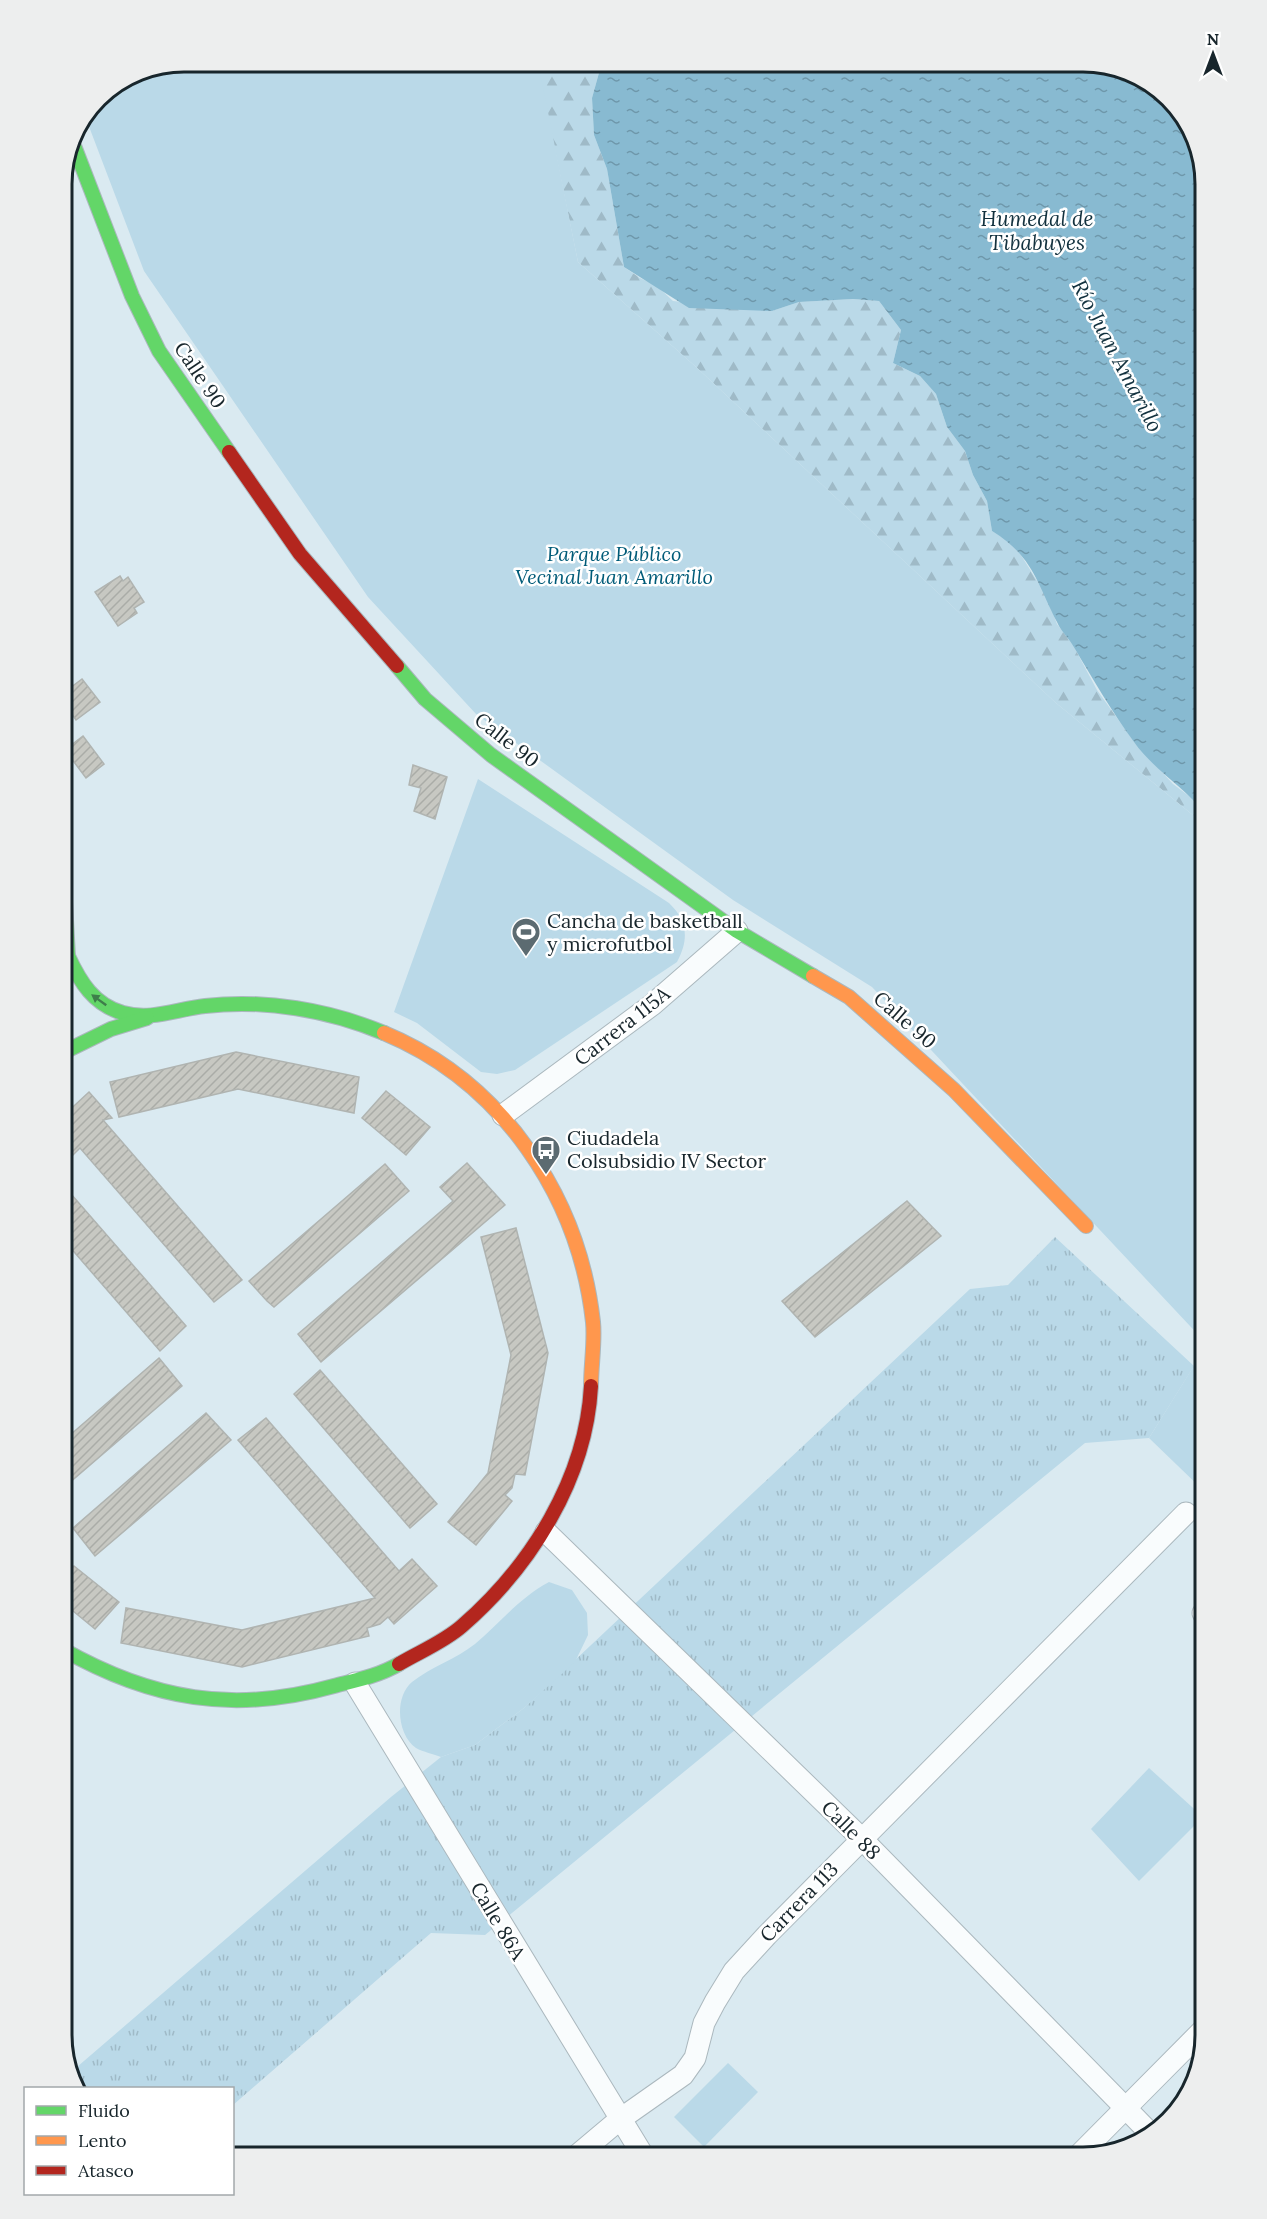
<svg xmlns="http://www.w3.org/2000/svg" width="1267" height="2219" viewBox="0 0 1267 2219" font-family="Lora,serif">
  <defs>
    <pattern id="grass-tufts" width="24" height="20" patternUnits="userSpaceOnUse" patternTransform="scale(1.5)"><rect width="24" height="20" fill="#bad9e8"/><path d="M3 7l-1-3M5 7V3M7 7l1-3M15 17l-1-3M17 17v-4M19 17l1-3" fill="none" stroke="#9fbac7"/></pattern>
    <pattern id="forest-firs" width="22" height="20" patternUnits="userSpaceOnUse" patternTransform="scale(1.5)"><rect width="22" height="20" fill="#bad9e8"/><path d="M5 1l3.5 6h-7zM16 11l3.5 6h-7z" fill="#9fbac7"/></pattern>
    <pattern id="water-ripples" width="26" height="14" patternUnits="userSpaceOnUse" patternTransform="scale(1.5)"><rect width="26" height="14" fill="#88bad1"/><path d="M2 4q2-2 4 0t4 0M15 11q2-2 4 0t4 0" fill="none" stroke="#6e97aa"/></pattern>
    <pattern id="building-hatch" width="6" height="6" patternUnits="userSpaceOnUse" patternTransform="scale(1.5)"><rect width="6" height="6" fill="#c7c8c2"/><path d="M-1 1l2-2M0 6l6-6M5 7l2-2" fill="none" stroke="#aaaca7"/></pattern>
  </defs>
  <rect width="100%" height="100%" fill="#daeaf1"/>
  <!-- grass -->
  <polygon fill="url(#grass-tufts)" points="1055,1237 1194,1366 1149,1438 1085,1443 485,1935 431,1933 233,2105 232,2088 74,2088 70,2073 391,1797 441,1757 475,1745 524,1708 970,1289 1008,1285"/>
  <!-- forest -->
  <polygon fill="url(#forest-firs)" points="537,62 602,62 592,98 594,135 607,169 624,267 640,278 657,286 673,301 772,311 799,302 853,299 879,301 901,330 893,363 920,376 936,394 947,427 965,451 973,475 987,501 992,531 1014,544 1046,595 1057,624 1073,645 1097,690 1135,743 1173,784 1197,802 1205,813 1205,825 1056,703 696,367 578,262"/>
  <!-- park -->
  <g fill="#bad9e8">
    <polygon points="184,62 538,62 578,262 696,367 1056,703 1205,825 1205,1342 872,987 733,900 476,714 368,597 144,271 85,116 98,97 138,71"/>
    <path d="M 478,779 L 669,903 C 688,921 689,940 677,962 L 515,1070 L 497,1074 L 481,1072 L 417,1023 L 394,1012 Z"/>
    <polygon points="1205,1348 1205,1492 1149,1438"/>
    <path d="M 549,1582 L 572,1590 L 587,1613 L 588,1635 L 575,1662 L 524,1708 L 475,1745 L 441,1757 C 434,1754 423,1752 416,1748 C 397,1735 394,1697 412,1682 C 431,1667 456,1659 475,1644 C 500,1623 519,1598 549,1582 Z"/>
    <polygon points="1149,1768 1203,1817 1139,1881 1091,1829"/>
    <polygon points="728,2063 758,2092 704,2147 674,2117"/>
  </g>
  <!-- water -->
  <path fill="url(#water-ripples)" d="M 602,62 L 1091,62 L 1151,82 L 1193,130 L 1205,184 L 1205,813 C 1184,787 1154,770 1134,742 C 1112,712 1094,681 1075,649 C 1070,639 1061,632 1057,622 C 1037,583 1033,556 992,531 L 987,501 L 973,475 L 965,451 L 947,427 L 936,394 L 920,376 L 893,363 L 901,330 L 879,301 L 853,299 L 799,302 L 772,311 L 689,308 L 624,267 L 607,169 L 594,135 L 592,98 Z"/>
  <!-- building -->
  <g fill="url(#building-hatch)" stroke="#b0b4b1" stroke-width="1.5">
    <polygon points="120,576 123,581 128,577 144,602 134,608 137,613 118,626 95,592"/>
    <polygon points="82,679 100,702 76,720 62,700 62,694"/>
    <polygon points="83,736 104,764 86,778 65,750"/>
    <polygon points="413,765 447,777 435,819 414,811 421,788 409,785"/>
    <polygon points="236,1052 359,1077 354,1113 238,1089 119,1117 110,1082"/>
    <polygon points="386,1091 430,1127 406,1155 362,1118"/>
    <polygon points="89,1092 112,1118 103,1120 242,1280 214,1302 80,1148 71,1157 62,1146 62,1117"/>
    <polygon points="467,1163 505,1205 321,1362 298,1334 453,1201 440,1187"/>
    <polygon points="385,1164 409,1191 274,1307 267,1301 249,1281"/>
    <polygon points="71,1194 186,1326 160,1351 62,1238 62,1202"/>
    <polygon points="907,1201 941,1236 815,1337 782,1301"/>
    <polygon points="516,1228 548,1353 525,1475 515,1474 512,1488 505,1495 512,1501 476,1545 448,1522 488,1473 511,1355 481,1237"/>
    <polygon points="159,1358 182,1386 62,1489 62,1442"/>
    <polygon points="320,1370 437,1504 410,1528 294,1394"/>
    <polygon points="206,1413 231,1440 95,1556 73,1528"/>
    <polygon points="266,1418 399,1571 412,1559 437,1586 394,1624 388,1617 380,1624 367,1628 369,1636 242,1667 121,1643 126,1608 242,1630 375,1598 238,1440"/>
    <polygon points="74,1566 119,1602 95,1629 62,1602 62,1580"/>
  </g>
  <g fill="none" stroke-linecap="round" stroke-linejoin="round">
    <!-- street casing -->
    <g stroke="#abb8be" stroke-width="23">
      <g id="street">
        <polyline points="503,1115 652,1005 737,931"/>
        <polyline points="546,1532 861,1838 1150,2133"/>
        <polyline points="1203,1613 1205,1616"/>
        <polyline points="355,1683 644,2157"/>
        <polyline points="575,2157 619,2120 683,2075 695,2058 704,2023 715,2002 734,1971 767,1935 1186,1513"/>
        <polyline points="1077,2157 1205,2028"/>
      </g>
    </g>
    <!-- fast casing -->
    <g stroke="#abb8be" stroke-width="16">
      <g id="fast">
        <polyline points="71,138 132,296 159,351 229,452"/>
        <polyline points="397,666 425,699 491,755 737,931 813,976"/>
        <polyline points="62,849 68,956 62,1013"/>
        <path d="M 68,956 C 80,982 94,1005 123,1013 C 151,1021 177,1009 205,1006 C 265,999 329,1010 384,1033"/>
        <polyline points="62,1053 111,1029 147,1018"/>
        <path d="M 62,1649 C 152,1700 234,1714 334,1686 C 357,1680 378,1676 399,1664"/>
      </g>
    </g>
    <!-- slow casing -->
    <g stroke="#abb8be" stroke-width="16">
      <g id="slow">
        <polyline points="813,976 849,997 954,1090 1086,1226"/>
        <path d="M 384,1033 C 502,1082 579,1196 593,1322 C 595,1342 591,1365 591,1386"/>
      </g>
    </g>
    <!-- jam casing -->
    <g stroke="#abb8be" stroke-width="16">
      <g id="jam">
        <polyline points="229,452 300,554 397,666"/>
        <path d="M 399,1664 C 419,1652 444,1642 462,1626 C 531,1566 586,1479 591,1386"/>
      </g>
    </g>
    <!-- street -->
    <use href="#street" stroke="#f9fcfd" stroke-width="21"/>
    <!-- fast -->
    <use href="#fast" stroke="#63d668" stroke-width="14"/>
    <!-- slow -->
    <use href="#slow" stroke="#ff974d" stroke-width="14"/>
    <!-- jam -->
    <use href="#jam" stroke="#b3261e" stroke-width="14"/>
  </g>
  <!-- one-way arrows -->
  <defs><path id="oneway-solid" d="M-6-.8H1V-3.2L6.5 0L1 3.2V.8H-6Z" transform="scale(1.5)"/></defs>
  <use fill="#3e7e4a" href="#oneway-solid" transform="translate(99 1000) rotate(-144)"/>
  <!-- icons -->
  <defs>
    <g id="stadium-pin" transform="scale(1.5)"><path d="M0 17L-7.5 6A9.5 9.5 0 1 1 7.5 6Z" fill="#5c6b71" stroke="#fff"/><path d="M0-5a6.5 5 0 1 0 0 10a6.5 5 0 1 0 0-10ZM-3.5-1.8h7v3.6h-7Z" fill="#fff"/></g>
    <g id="bus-pin" transform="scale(1.5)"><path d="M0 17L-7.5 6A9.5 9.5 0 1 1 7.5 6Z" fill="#5c6b71" stroke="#fff"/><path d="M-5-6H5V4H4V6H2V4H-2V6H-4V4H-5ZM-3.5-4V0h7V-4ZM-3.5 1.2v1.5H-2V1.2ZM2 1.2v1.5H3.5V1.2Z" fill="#fff"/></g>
  </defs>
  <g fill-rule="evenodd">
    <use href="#stadium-pin" x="526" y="932"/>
    <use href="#bus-pin" x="546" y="1150"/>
  </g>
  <g text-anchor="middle" stroke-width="5" stroke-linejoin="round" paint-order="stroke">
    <!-- street labels -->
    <g font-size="20" fill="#18262c" stroke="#fff">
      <text transform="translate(200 375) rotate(56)" y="7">Calle 90</text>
      <text transform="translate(507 740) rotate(38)" y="7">Calle 90</text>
      <text transform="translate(905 1020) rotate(41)" y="7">Calle 90</text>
      <text transform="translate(622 1026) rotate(-38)" y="7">Carrera 115A</text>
      <text transform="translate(851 1830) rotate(45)" y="7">Calle 88</text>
      <text transform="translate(799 1902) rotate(-46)" y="7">Carrera 113</text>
      <text transform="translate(498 1921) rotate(59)" y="7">Calle 86A</text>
    </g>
    <!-- park labels -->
    <g font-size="20" font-style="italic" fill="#005b78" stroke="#fff">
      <text x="614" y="561">Parque Público<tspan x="614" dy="23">Vecinal Juan Amarillo</tspan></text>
    </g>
    <!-- poi labels -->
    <g font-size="20" fill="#18262c" stroke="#fff" text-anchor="start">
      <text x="547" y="928">Cancha de basketball<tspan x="547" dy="23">y microfutbol</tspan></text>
      <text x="567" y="1145">Ciudadela<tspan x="567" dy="23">Colsubsidio IV Sector</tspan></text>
    </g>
    <!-- water labels -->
    <g font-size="21" font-style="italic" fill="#12313e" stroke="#fff">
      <text x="1037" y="226">Humedal de<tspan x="1037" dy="24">Tibabuyes</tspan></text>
      <text transform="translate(1117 356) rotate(62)" y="7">Río Juan Amarillo</text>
    </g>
  </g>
  <!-- crop -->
  <path d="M0 0H1267V2219H0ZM184 72H1083A112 112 0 0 1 1195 184V2035A112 112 0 0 1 1083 2147H184A112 112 0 0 1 72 2035V184A112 112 0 0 1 184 72Z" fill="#edeeee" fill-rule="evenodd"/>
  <path fill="none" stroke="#18262c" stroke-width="3" d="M184 72H1083A112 112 0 0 1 1195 184V2035A112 112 0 0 1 1083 2147H184A112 112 0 0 1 72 2035V184A112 112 0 0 1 184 72Z"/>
  <!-- legend -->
  <rect x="24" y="2087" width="210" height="108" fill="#ffffff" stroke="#a3a8ab" stroke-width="1.5"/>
  <rect x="36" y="2106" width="30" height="9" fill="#63d668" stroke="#a3a8ab" stroke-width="1.5"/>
  <text x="78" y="2117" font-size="18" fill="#18262c">Fluido</text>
  <rect x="36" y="2136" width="30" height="9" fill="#ff974d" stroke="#a3a8ab" stroke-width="1.5"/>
  <text x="78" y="2147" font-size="18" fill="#18262c">Lento</text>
  <rect x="36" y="2166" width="30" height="9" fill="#b3261e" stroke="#a3a8ab" stroke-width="1.5"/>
  <text x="78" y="2177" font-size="18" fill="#18262c">Atasco</text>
  <!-- north arrow -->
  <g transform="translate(1213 54)" stroke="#ffffff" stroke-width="4.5" paint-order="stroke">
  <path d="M0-4.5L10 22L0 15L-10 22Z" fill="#18262c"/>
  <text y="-9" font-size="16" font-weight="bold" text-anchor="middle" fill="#18262c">N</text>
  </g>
</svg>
